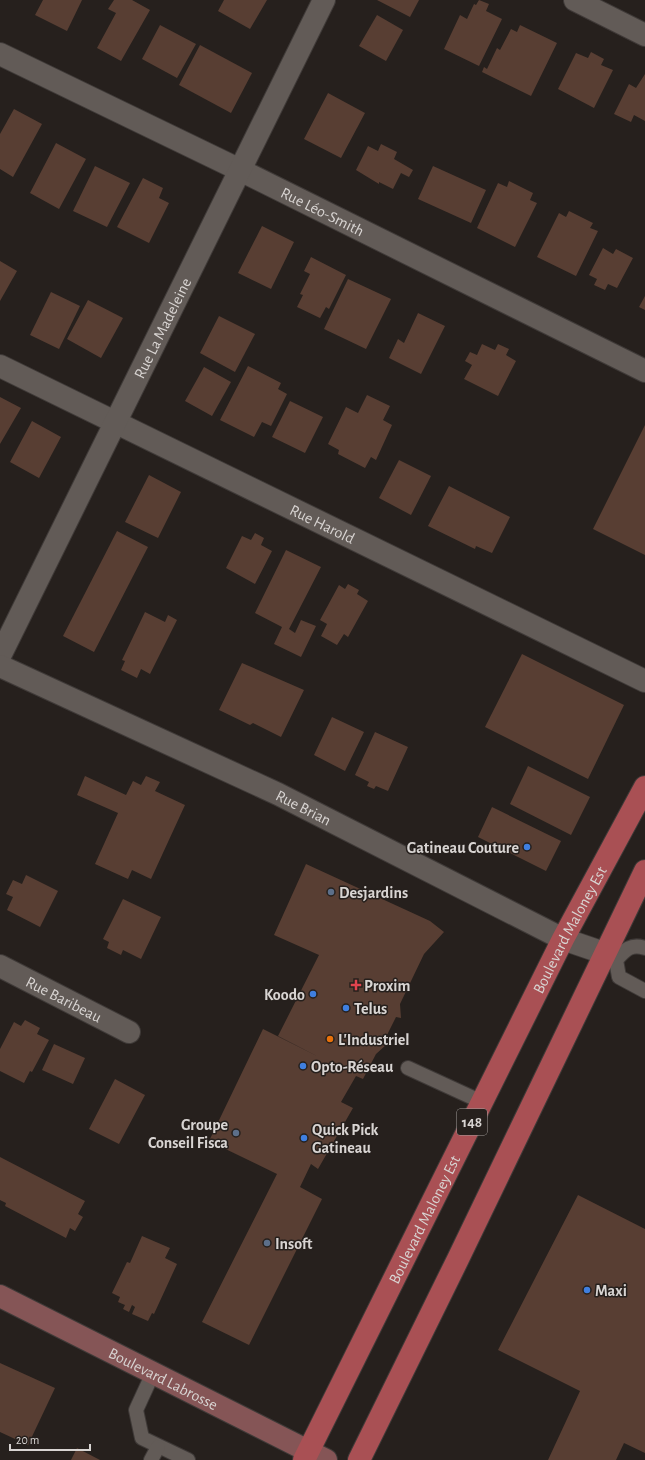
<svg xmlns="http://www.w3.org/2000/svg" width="645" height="1460" viewBox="0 0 645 1460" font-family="'Alegreya Sans',sans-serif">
  <rect width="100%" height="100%" fill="#26201d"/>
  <!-- building -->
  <g fill="#583e33">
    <polygon points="43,0 82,0 67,31 35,15"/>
    <polygon points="114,0 132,0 150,10 121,61 97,48 116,13 108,9"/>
    <polygon points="224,0 267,0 250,29 218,11"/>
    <polygon points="377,0 419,0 410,17"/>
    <polygon points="479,0 489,4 486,11 502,19 479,66 444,49 460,15 467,19 474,4 476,5"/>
    <polygon points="377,15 403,30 386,61 359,46"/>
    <polygon points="160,25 196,44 177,78 142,59"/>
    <polygon points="520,25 557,43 531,96 482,72 484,67 487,69 497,48 500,50 511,29 517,32"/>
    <polygon points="200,45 252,73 231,113 179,85"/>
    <polygon points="591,52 604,59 601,65 613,70 594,108 558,89 576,53 588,58"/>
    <polygon points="645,74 645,121 634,115 631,122 614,114 629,84 636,88"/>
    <polygon points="328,93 365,113 341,158 304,139"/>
    <polygon points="14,109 42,124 13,177 0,169 0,134"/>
    <polygon points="56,143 86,159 59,209 30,193"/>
    <polygon points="381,144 397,152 394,159 413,170 409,177 401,173 393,189 379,182 379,184 356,170 368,146 378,151"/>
    <polygon points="95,166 130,183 107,227 73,211"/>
    <polygon points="433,166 486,190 471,223 418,199"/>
    <polygon points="143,178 163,188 159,198 169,203 149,243 117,227"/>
    <polygon points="509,181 533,193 530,200 537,203 515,247 477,228 498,183 507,187"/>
    <polygon points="569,211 593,223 590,228 598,231 576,276 537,257 559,213 566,217"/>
    <polygon points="262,226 294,242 271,289 238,273"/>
    <polygon points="603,248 613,254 616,249 633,258 617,288 608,284 605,290 594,285 597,279 589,275"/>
    <polygon points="311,257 346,275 329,309 326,307 320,318 297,307 303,295 300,294 310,274 304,271"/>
    <polygon points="0,261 17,271 0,301"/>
    <polygon points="348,279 391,299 366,349 324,329"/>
    <polygon points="51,292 80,306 59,349 30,335"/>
    <polygon points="645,296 645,310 639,307"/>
    <polygon points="88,300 123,318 101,358 67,339"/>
    <polygon points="418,313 445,326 421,374 389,358 398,339 404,343"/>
    <polygon points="219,316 255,334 235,372 200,353"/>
    <polygon points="482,344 495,350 498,344 509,349 506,355 516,361 498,396 464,379 472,365 465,361 470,352 477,355"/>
    <polygon points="248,366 281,383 278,389 287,394 271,426 262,422 254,437 220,420"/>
    <polygon points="204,367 231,382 212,416 185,401"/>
    <polygon points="367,395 390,406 383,420 392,425 376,460 371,457 365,468 338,454 339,450 328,444 346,407 358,413"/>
    <polygon points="0,397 21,408 0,444"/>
    <polygon points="290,401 323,417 305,453 272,437"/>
    <polygon points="32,421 61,437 39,478 10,462"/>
    <polygon points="645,425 645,555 593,529"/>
    <polygon points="399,460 431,476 411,515 379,498"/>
    <polygon points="149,475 181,492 158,538 125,522"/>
    <polygon points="449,486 510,517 492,553 476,546 475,549 428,526"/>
    <polygon points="117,531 148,547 94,652 63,636"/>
    <polygon points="255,533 264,538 261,545 272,551 255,584 226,568 242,536 251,540"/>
    <polygon points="286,550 321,567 289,629 295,633 301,620 316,626 301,657 274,644 282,627 255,613"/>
    <polygon points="348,584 359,590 357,594 368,601 348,637 344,634 337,645 321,636 327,624 320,620 339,585 345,589"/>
    <polygon points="145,612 165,622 168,615 177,620 150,674 141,669 137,678 121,670 125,661 122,660"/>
    <polygon points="522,654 624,705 588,779 485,727"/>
    <polygon points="242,663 304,690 281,737 253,723 250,725 219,710"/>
    <polygon points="332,717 364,732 345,771 314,755"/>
    <polygon points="375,732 408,747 388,791 376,786 374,789 367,786 369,782 355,775"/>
    <polygon points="528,766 590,797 571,835 510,804"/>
    <polygon points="85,776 126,795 133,781 141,785 146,776 160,782 155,791 185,805 151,879 132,870 128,879 95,864 118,813 77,795"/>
    <polygon points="492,807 561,841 546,871 478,837"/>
    <polygon points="306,864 430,921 444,932 424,954 400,1004 401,1018 396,1017 383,1043 386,1045 376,1054 363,1079 356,1076 341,1102 353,1108 318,1169 311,1164 300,1187 322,1199 249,1345 202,1322 277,1174 209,1141 263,1029 319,1057 278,1036 319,955 274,935"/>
    <polygon points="26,875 58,891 40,927 7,910 13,897 6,894 13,880 22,884"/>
    <polygon points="123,899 161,917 141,959 123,950 121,955 107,948 109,942 103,939"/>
    <polygon points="25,1020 40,1028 37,1034 49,1040 32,1072 30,1071 24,1083 0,1071 0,1049 14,1022 21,1026"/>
    <polygon points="54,1044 85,1058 73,1084 42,1070"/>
    <polygon points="115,1079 145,1095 119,1144 89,1129"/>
    <polygon points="0,1157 85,1201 78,1214 83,1217 75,1231 70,1228 66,1238 5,1206 6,1203 0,1200"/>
    <polygon points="578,1195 645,1229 645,1453 624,1443 616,1460 548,1460 580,1391 498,1350"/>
    <polygon points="142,1236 170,1248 165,1258 177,1264 154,1314 152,1313 148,1321 132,1314 135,1307 132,1305 129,1312 123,1309 125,1305 118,1302 120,1297 112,1293 127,1262 130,1263"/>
    <polygon points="0,1363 55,1388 28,1445 0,1432"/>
    <polygon points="77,1448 100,1460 71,1460"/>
  </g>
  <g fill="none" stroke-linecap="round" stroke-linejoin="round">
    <!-- lane casing -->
    <g stroke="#3f3a38" stroke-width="16">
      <g id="lane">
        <path d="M 645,948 C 631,943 625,950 616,960 L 619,977 L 645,991"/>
        <polyline points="408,1068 482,1102"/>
        <polyline points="153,1373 136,1410 142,1438 188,1460"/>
        <polyline points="151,1460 158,1447"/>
      </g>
    </g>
    <!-- street casing -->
    <g stroke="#3f3a38" stroke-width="24">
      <g id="street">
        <polyline points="575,0 645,35"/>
        <path id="s1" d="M 0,54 L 240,170 L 645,371"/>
        <path id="s2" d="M 0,366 L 645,681"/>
        <path id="s3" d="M 0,656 L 324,0"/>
        <path id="s4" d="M 0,666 L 278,794 L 563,939 L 604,953"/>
        <path id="s5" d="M 0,966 L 129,1032"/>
      </g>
    </g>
    <!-- secondary casing -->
    <g stroke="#3f3a38" stroke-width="24">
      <g id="secondary">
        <path id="s6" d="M 0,1296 L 326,1460"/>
      </g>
    </g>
    <!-- primary casing -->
    <g stroke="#3f3a38" stroke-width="24">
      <g id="primary">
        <path id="s7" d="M 304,1460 L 563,939 L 645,787"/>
        <polyline points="359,1460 458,1259 645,871"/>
      </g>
    </g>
    <!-- lane -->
    <use href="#lane" stroke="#625b57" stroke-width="14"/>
    <!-- street -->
    <use href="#street" stroke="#625b57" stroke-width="22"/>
    <!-- secondary -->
    <use href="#secondary" stroke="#855556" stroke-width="22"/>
    <!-- primary -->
    <use href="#primary" stroke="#a95054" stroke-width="22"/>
  </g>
  <!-- markers -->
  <g fill="#3f7fe0" stroke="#26201d" stroke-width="1.5">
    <circle cx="527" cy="847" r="4"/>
    <circle cx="313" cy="994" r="4"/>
    <circle cx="346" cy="1008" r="4"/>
    <circle cx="303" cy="1066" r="4"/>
    <circle cx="304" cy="1138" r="4"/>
    <circle cx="587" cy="1290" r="4"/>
  </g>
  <g fill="#5c6f8a" stroke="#26201d" stroke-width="1.5">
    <circle cx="331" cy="892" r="4"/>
    <circle cx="236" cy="1133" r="4"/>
    <circle cx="267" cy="1243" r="4"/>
  </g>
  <path fill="#e0444e" stroke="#26201d" stroke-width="1.5" d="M354 979h4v4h4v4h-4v4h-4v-4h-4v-4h4z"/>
  <circle fill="#e8710a" stroke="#26201d" stroke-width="1.5" cx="330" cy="1039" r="4"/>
  <g text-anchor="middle" stroke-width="3" stroke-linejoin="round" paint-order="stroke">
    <!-- shield labels -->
    <rect fill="#26201d" stroke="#a39e9c" stroke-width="1" x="457" y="1109" width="30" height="26" rx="3"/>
    <g font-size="15" font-weight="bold" fill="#d8d4d2">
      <text x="472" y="1127">148</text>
    </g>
    <!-- street labels -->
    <g font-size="16" fill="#d8d4d2" stroke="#26201d">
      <text dy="6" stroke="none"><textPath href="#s1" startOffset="359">Rue Léo-Smith</textPath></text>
      <text dy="6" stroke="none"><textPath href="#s3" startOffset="366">Rue La Madeleine</textPath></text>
      <text dy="6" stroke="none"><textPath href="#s2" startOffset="359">Rue Harold</textPath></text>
      <text dy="6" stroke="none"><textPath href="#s4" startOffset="335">Rue Brian</textPath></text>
      <text dy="6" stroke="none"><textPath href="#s7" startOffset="593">Boulevard Maloney Est</textPath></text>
      <text dy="6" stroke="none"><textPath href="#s5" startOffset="72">Rue Baribeau</textPath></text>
      <text dy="6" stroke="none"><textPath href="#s7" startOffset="269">Boulevard Maloney Est</textPath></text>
      <text dy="6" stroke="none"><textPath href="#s6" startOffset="183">Boulevard Labrosse</textPath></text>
    </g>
    <!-- poi labels -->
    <g font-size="16" font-weight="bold" fill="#d8d4d2" stroke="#26201d" text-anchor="start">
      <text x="519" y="853" text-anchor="end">Gatineau Couture</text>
      <text x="339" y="898">Desjardins</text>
      <text x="364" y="991">Proxim</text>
      <text x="305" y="1000" text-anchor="end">Koodo</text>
      <text x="354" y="1014">Telus</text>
      <text x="338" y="1045">L'Industriel</text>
      <text x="311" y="1072">Opto-Réseau</text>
      <text x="228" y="1130" text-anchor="end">Groupe<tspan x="228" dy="18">Conseil Fisca</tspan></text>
      <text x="312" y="1135">Quick Pick<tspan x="312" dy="18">Gatineau</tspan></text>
      <text x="275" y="1249">Insoft</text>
      <text x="595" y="1296">Maxi</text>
    </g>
  </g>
  <!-- scale -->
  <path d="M10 1444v6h80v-6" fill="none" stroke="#d8d4d2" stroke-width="2"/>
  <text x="16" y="1444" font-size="12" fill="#d8d4d2" stroke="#26201d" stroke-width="3" paint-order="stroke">20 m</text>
</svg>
